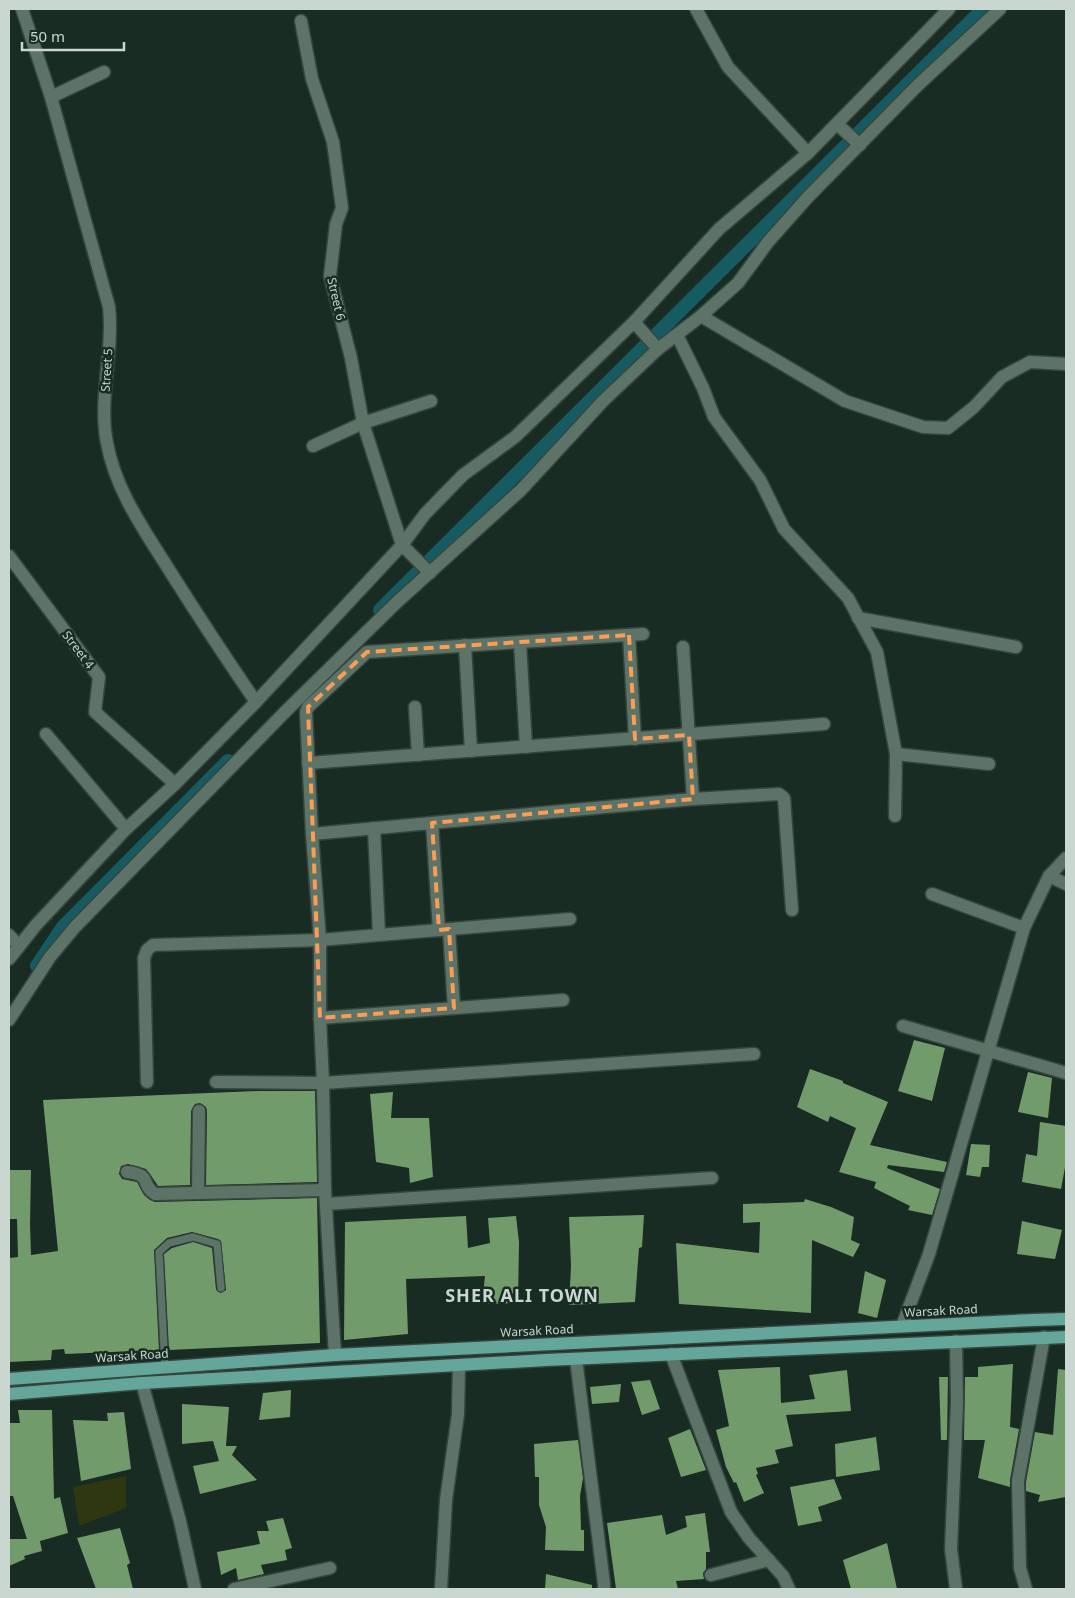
<svg xmlns="http://www.w3.org/2000/svg" width="1075" height="1598" viewBox="0 0 1075 1598" font-family="'Noto Sans',sans-serif">
  <rect width="100%" height="100%" fill="#182c23"/>
  <!-- green -->
  <polygon fill="#2f3711" points="126,1476 126,1508 79,1526 73,1487"/>
  <g fill="none" stroke-linecap="round" stroke-linejoin="round">
    <!-- canal -->
    <g stroke="#175b62" stroke-width="14">
      <polyline points="380,610 983,9"/>
      <polyline points="37,966 63,927 228,761"/>
    </g>
  </g>
  <!-- building -->
  <g fill="#729b6c">
    <polygon points="914,1040 945,1048 932,1101 898,1091"/>
    <polygon points="810,1069 843,1081 843,1083 888,1102 870,1145 947,1162 944,1172 888,1165 887,1168 940,1189 932,1215 908,1210 910,1206 874,1188 876,1182 839,1172 856,1128 830,1116 828,1122 797,1107"/>
    <polygon points="1028,1072 1052,1078 1048,1118 1018,1112"/>
    <polygon points="258,1091 315,1091 317,1182 206,1185 207,1111 206,1107 200,1103 195,1104 191,1111 190,1185 158,1186 150,1174 146,1169 128,1164 121,1166 119,1174 122,1179 137,1182 144,1195 150,1200 155,1202 317,1198 320,1343 169,1350 164,1254 172,1248 193,1242 212,1248 216,1289 217,1291 221,1293 226,1290 221,1241 218,1239 192,1232 167,1238 154,1250 159,1350 65,1354 64,1349 52,1350 51,1360 9,1362 9,1258 18,1257 17,1219 9,1219 9,1170 31,1170 30,1224 31,1255 58,1251 43,1100"/>
    <polygon points="393,1092 391,1118 429,1118 433,1177 410,1183 409,1168 376,1162 370,1094"/>
    <polygon points="1040,1122 1066,1126 1066,1162 1061,1189 1022,1182 1026,1154 1037,1156"/>
    <polygon points="971,1144 990,1145 989,1167 982,1167 980,1177 966,1175"/>
    <polygon points="805,1199 831,1207 854,1217 851,1240 860,1244 853,1257 812,1240 811,1313 679,1304 676,1243 759,1253 760,1222 743,1223 743,1204 804,1202"/>
    <polygon points="644,1215 642,1247 639,1248 635,1302 569,1305 571,1266 569,1217"/>
    <polygon points="466,1216 468,1248 490,1243 488,1218 516,1216 519,1242 518,1303 482,1304 485,1276 406,1279 408,1334 344,1340 345,1222"/>
    <polygon points="1022,1221 1062,1230 1055,1259 1017,1254"/>
    <polygon points="865,1271 886,1280 877,1318 858,1313"/>
    <polygon points="1013,1364 1010,1427 1019,1429 1010,1480 1010,1487 978,1478 985,1440 964,1440 965,1377 978,1377 978,1367"/>
    <polygon points="780,1367 781,1403 815,1399 809,1375 847,1370 851,1411 786,1415 793,1446 775,1450 779,1463 756,1468 758,1474 756,1475 764,1493 744,1502 736,1482 734,1483 726,1467 716,1430 729,1426 718,1370"/>
    <polygon points="1058,1369 1066,1370 1066,1497 1038,1502 1040,1495 1026,1491 1026,1482 1035,1432 1053,1435"/>
    <polygon points="939,1377 948,1377 947,1440 941,1440"/>
    <polygon points="650,1380 660,1409 642,1415 631,1382"/>
    <polygon points="621,1384 619,1402 592,1404 590,1387"/>
    <polygon points="291,1390 290,1417 259,1420 263,1393"/>
    <polygon points="182,1404 229,1407 226,1446 237,1446 232,1455 257,1480 200,1494 193,1466 219,1461 213,1441 182,1444"/>
    <polygon points="18,1410 52,1410 54,1499 60,1497 68,1533 40,1541 42,1551 24,1556 25,1559 9,1566 9,1539 27,1539 13,1496 9,1496 9,1423 20,1423"/>
    <polygon points="124,1412 131,1469 81,1481 73,1420 108,1421 107,1413"/>
    <polygon points="690,1429 706,1470 681,1477 668,1438"/>
    <polygon points="876,1437 880,1470 836,1477 835,1444"/>
    <polygon points="578,1440 583,1478 580,1496 581,1530 584,1530 584,1551 545,1550 546,1527 539,1505 539,1477 535,1477 534,1444"/>
    <polygon points="834,1479 842,1499 818,1507 822,1521 798,1526 790,1487"/>
    <polygon points="705,1513 710,1552 706,1552 706,1569 703,1573 704,1579 676,1581 678,1589 616,1589 607,1523 662,1515 666,1535 687,1527 685,1516"/>
    <polygon points="283,1518 292,1548 285,1550 287,1560 261,1565 264,1574 238,1580 236,1568 221,1575 217,1552 260,1544 257,1531 269,1531 266,1521"/>
    <polygon points="120,1528 130,1563 127,1565 133,1589 96,1589 77,1538"/>
    <polygon points="887,1543 897,1589 851,1589 843,1560"/>
    <polygon points="546,1574 592,1585 592,1589 545,1589"/>
  </g>
  <g fill="none" stroke-linecap="round" stroke-linejoin="round">
    <!-- service casing -->
    <g stroke="#36463f" stroke-width="9">
      <polyline id="service" points="165,1368 159,1252 169,1243 193,1237 217,1244 221,1288"/>
    </g>
    <!-- minor casing -->
    <g stroke="#36463f" stroke-width="15">
      <g id="minor">
        <path d="M 22,9 L 51,97 L 109,307 C 114,351 98,399 107,443 C 115,488 142,527 166,565 C 195,611 225,657 256,702"/>
        <polyline points="696,9 728,67 808,153"/>
        <polyline points="301,21 312,79 333,142 342,208 336,224 330,276 351,358 363,423 402,545 430,573"/>
        <polyline points="51,97 104,72"/>
        <polyline points="701,316 845,401 923,427 948,428 974,407 1002,377 1030,362 1066,364"/>
        <polyline points="677,335 703,388 714,417 760,480 784,529 848,598 877,652 896,754 895,816"/>
        <polyline points="313,446 363,423 431,401"/>
        <polyline points="9,556 99,677 95,712 175,784"/>
        <polyline points="858,618 1016,647"/>
        <polyline points="629,635 635,739"/>
        <polyline points="520,642 526,747"/>
        <polyline points="465,645 471,751"/>
        <polyline points="683,647 693,799"/>
        <polyline points="415,707 418,755"/>
        <polyline points="46,734 126,829"/>
        <polyline points="896,754 989,764"/>
        <polyline points="308,763 824,724"/>
        <polyline points="432,823 439,930"/>
        <polyline points="374,828 379,934"/>
        <polyline points="312,834 693,799 779,794 784,798 792,910"/>
        <polyline points="1049,876 1066,884"/>
        <polyline points="932,894 1024,928"/>
        <polyline points="449,929 454,1008"/>
        <polyline points="9,935 19,946"/>
        <polyline points="320,1018 563,1000"/>
        <polyline points="903,1026 1066,1073"/>
        <polyline points="147,1082 144,958 147,950 153,945 320,940 570,919"/>
        <polyline points="216,1082 323,1083 754,1054"/>
        <path d="M 127,1172 C 154,1175 139,1184 155,1194 L 325,1190"/>
        <polyline points="198,1193 199,1111"/>
        <polyline points="326,1204 712,1178"/>
        <polyline points="902,1326 929,1254 1024,928 1049,876 1066,858"/>
        <polyline points="956,1341 957,1403 951,1549 956,1589"/>
        <polyline points="671,1354 731,1512 749,1538 783,1576 789,1589"/>
        <polyline points="335,1355 325,1190 323,1083 320,1018 320,940 312,834 306,712 308,707 367,652 643,634"/>
        <polyline points="576,1359 604,1584 604,1589"/>
        <polyline points="142,1383 180,1521 195,1589"/>
        <polyline points="711,1575 769,1560"/>
        <polyline points="234,1589 330,1568"/>
        <polyline points="441,1589 446,1500 458,1414 459,1365"/>
        <polyline points="1026,1589 1020,1568 1018,1481 1044,1337"/>
      </g>
    </g>
    <!-- tertiary casing -->
    <g stroke="#36463f" stroke-width="15">
      <g id="tertiary">
        <polyline points="837,124 860,145"/>
        <polyline points="634,322 658,349"/>
        <polyline points="9,959 36,925 126,829 175,784 256,702 402,545 425,514 463,475 515,437 634,322 719,229 808,153 949,9"/>
        <polyline points="9,1020 50,957 75,927 285,712 396,603 521,490 604,400 658,349 701,316 738,283 768,242 808,197 918,85 1000,9"/>
      </g>
    </g>
    <!-- primary casing -->
    <g stroke="#36463f" stroke-width="15">
      <g id="primary">
        <polyline points="9,1379 335,1355 1033,1320 1066,1319"/>
        <polyline points="9,1394 142,1383 546,1360 1066,1337"/>
      </g>
    </g>
    <!-- service -->
    <use href="#service" stroke="#5d7368" stroke-width="7"/>
    <!-- minor -->
    <use href="#minor" stroke="#5d7368" stroke-width="12"/>
    <!-- tertiary -->
    <use href="#tertiary" stroke="#5d7368" stroke-width="12"/>
    <!-- primary -->
    <use href="#primary" stroke="#64a69a" stroke-width="12"/>
  </g>
  <!-- marked area -->
  <path fill="none" stroke="#fd9c55" stroke-width="4" stroke-dasharray="10 6" stroke-linejoin="round" d="M 629,635 L 635,739 L 689,735 L 693,799 L 432,823 L 439,930 L 449,929 L 454,1008 L 320,1018 L 308,707 L 367,652 Z"/>
  <g text-anchor="middle" stroke-width="5" stroke-linejoin="round" paint-order="stroke">
    <!-- street labels -->
    <g font-size="12" fill="#cad6d0" stroke="#182c23">
      <text transform="translate(336 299) rotate(77)" y="4">Street 6</text>
      <text transform="translate(107 370) rotate(-86)" y="4">Street 5</text>
      <text transform="translate(78 650) rotate(53)" y="4">Street 4</text>
      <text transform="translate(941 1311) rotate(-3)" y="4">Warsak Road</text>
      <text transform="translate(537 1331) rotate(-3)" y="4">Warsak Road</text>
      <text transform="translate(132 1356) rotate(-4)" y="4">Warsak Road</text>
    </g>
    <!-- district labels -->
    <g font-size="18" font-weight="bold" letter-spacing="1" fill="#cad6d0" stroke="#182c23">
      <text x="522" y="1302">SHER ALI TOWN</text>
    </g>
  </g>
  <!-- border -->
  <rect width="1075" height="1598" fill="none" stroke="#cad6d0" stroke-width="20"/>
  <!-- scale -->
  <path d="M22 42v8h102v-8" fill="none" stroke="#cad6d0" stroke-width="2.5"/>
  <text x="30" y="42" font-size="15" fill="#cad6d0" stroke="#182c23" stroke-width="4" paint-order="stroke">50 m</text>
</svg>
